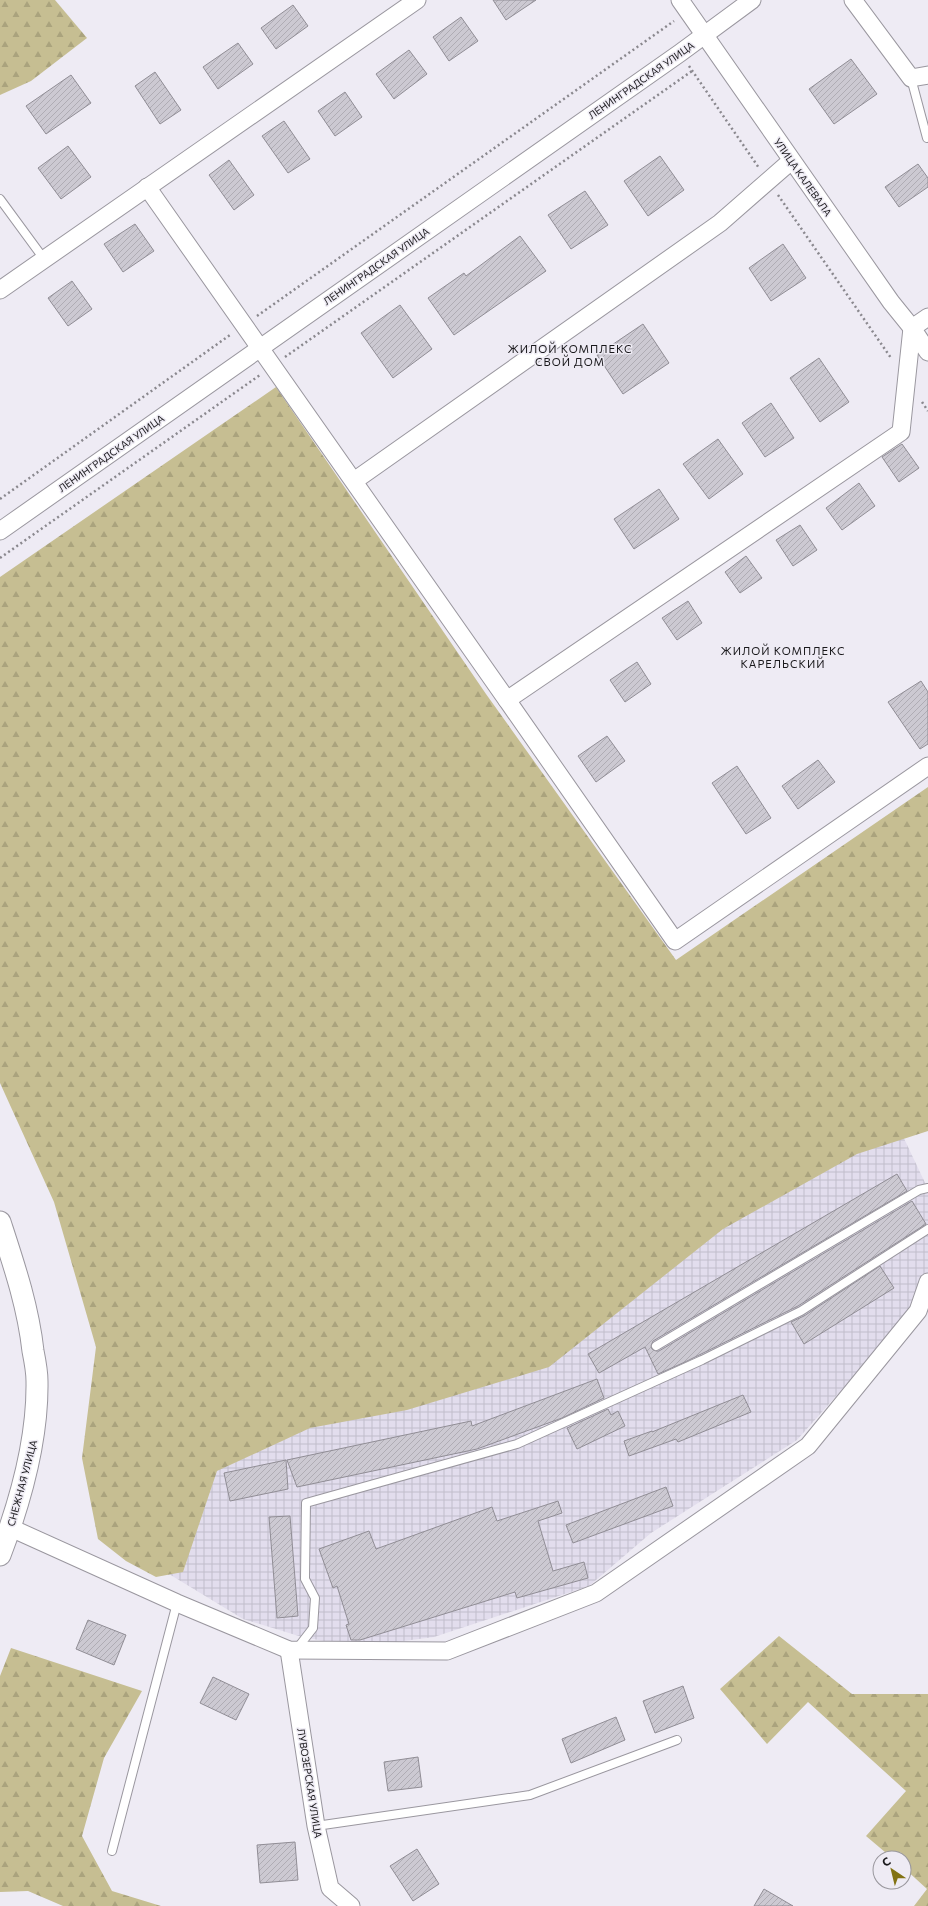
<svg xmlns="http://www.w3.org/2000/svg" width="928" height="1906" viewBox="0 0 928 1906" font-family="Commissioner,sans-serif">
  <defs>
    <pattern id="industrial-grid" width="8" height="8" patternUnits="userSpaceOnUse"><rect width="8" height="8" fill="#e2dded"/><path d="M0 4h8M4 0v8" fill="none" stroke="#c1bdcb"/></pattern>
    <pattern id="forest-firs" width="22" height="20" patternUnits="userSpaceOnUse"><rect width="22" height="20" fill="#c6be92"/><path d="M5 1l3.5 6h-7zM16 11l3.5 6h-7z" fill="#aaa37d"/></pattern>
    <pattern id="building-hatch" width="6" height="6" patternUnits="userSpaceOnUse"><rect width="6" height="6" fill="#ccc9d2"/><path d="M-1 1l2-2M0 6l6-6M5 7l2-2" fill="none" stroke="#afacb4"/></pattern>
  </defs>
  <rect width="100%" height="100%" fill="#eeebf4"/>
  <!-- industrial -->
  <polygon fill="url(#industrial-grid)" points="900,1130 928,1189 928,1274 909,1314 797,1440 651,1533 589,1586 434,1637 357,1647 302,1637 243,1619 169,1574 210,1473"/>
  <!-- forest -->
  <g fill="url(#forest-firs)">
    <polygon points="0,0 55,0 87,38 31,81 0,95"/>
    <polygon points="276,387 486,694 676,960 928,787 928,1131 857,1154 723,1229 549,1367 407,1410 310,1428 217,1471 183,1572 156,1577 126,1561 98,1539 82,1458 96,1347 54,1202 0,1083 0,577"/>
    <polygon points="779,1636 852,1694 928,1694 928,1906 914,1906 927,1889 904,1868 904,1858 892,1858 866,1836 906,1791 808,1702 767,1744 720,1689"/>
    <polygon points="11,1648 142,1691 104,1758 82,1836 112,1891 161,1906 63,1906 28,1891 0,1892 0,1676"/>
  </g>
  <!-- building -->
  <g fill="url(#building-hatch)" stroke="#908d95">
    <polygon points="493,0 536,0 506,20"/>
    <polygon points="293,5 308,26 276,49 261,28"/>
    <polygon points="461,17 478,41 449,61 433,37"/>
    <polygon points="238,43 253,64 218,89 203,67"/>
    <polygon points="409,50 427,74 394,99 376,74"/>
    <polygon points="851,59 877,94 834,124 809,89"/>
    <polygon points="155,72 181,110 160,124 135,86"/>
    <polygon points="71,75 91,103 46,134 26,106"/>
    <polygon points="345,92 362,117 335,136 318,111"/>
    <polygon points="284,121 310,159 288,173 262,136"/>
    <polygon points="68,146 91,177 61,199 38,168"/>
    <polygon points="660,156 684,190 648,216 624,181"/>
    <polygon points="229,160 254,195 234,210 209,175"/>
    <polygon points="918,164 928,178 928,187 899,207 885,187"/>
    <polygon points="585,191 608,225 571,249 548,215"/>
    <polygon points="135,224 154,251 123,272 104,244"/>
    <polygon points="520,236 546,271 454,335 428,298 464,273 466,276"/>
    <polygon points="783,244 806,278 771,301 749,268"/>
    <polygon points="72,281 92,309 68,326 48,298"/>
    <polygon points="400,305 432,349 393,378 361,333"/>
    <polygon points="643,324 669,363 623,394 597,355"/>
    <polygon points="819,358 849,402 820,422 790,378"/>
    <polygon points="771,403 794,438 765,457 742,423"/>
    <polygon points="718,439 743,474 709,499 683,464"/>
    <polygon points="902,444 919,468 899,482 882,457"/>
    <polygon points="859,483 875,506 842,530 826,508"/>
    <polygon points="659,489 679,519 634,549 614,519"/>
    <polygon points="800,525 817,550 793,566 776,540"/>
    <polygon points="746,556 762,578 740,593 725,572"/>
    <polygon points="688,601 702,623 677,640 662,618"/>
    <polygon points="637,662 651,684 625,702 610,680"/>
    <polygon points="921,681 928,692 928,744 920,749 888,702"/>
    <polygon points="607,736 625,761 596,782 578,756"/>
    <polygon points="818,760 835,782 798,809 782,786"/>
    <polygon points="737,766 771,818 746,834 712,783"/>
    <polygon points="897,1174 907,1191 653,1341 651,1346 652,1349 656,1351 659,1351 912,1201 926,1224 798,1306 685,1362 658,1374 645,1347 599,1373 588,1354"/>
    <polygon points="880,1266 894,1288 804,1344 791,1322 804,1316"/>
    <polygon points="597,1379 604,1398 562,1418 477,1449 297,1487 287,1460 471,1421 472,1426"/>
    <polygon points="743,1395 751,1412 678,1442 676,1439 629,1456 624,1441 652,1431 652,1432"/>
    <polygon points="608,1409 611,1415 618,1411 625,1426 577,1449 567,1428"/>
    <polygon points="286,1460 288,1489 230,1501 224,1473"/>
    <polygon points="666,1487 673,1506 573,1543 566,1525"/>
    <polygon points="558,1501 562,1513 538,1521 553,1571 584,1562 588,1578 517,1598 515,1592 360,1640 351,1640 346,1625 349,1624 337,1586 333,1588 319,1549 369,1531 376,1549 492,1507 497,1521"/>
    <polygon points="290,1516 298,1616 277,1618 269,1517"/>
    <polygon points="88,1620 126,1635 114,1665 76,1649"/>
    <polygon points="213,1677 249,1694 236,1720 200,1703"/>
    <polygon points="683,1686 694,1718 655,1733 643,1701"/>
    <polygon points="616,1717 625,1740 571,1763 562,1739"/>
    <polygon points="418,1757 422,1787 388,1791 384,1762"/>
    <polygon points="295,1842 298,1880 260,1883 257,1845"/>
    <polygon points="417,1849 439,1884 413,1901 390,1866"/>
    <polygon points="764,1889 793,1906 754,1906"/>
  </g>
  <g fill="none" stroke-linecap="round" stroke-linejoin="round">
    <!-- service casing -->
    <g stroke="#9a979f" stroke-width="10">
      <g id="service">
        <polyline points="911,78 927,138"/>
        <polyline points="0,199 44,259"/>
        <polyline points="656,1346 919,1190 928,1188"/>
        <polyline points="296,1650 313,1628 315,1598 305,1579 306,1503 517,1444 702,1360 801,1311 928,1229"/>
        <polyline points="316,1826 530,1795 677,1740"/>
        <polyline points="112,1851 177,1603"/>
      </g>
    </g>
    <!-- minor casing -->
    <g stroke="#9a979f" stroke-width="19">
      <g id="minor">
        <polyline points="680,0 891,302 912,328 928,352"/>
        <polyline points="853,0 911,78 928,75"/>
        <polyline points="147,187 507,700"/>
        <polyline points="0,290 417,0"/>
        <polyline points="928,317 912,328 901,432 507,700 675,941 928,766"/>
        <polyline points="354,481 720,223 791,161"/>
        <polyline points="0,531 680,53 752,0"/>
        <polyline points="11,1528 177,1603 289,1650 447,1651 596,1593 808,1446 918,1311 928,1282"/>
        <polyline points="289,1650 316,1826 330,1888 351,1906"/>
      </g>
    </g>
    <!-- tertiary casing -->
    <g stroke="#9a979f" stroke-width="23">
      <path id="tertiary" d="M 0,1222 C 14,1265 28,1306 33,1351 C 35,1361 37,1371 37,1381 C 38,1440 21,1500 0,1555"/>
    </g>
    <!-- path -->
    <g stroke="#8a888e" stroke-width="2.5" stroke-dasharray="2 3" stroke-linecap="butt">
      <polyline points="689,66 759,168"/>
      <polyline points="778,195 891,358"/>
      <polyline points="257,316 674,21"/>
      <polyline points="285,357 692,71"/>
      <polyline points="922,402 928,411"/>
      <polyline points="0,499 230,335"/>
      <polyline points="0,558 260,375"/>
    </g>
    <!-- service -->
    <use href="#service" stroke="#fff" stroke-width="8"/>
    <!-- minor -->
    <use href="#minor" stroke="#fff" stroke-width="17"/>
    <!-- tertiary -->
    <use href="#tertiary" stroke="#fff" stroke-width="21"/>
  </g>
  <g text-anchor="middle" stroke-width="3" stroke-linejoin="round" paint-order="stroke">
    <!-- street labels -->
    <g font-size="10" fill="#19181b" stroke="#eeebf4">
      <text transform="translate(641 80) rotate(-35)" y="4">ЛЕНИНГРАДСКАЯ УЛИЦА</text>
      <text transform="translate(803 177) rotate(55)" y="4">УЛИЦА КАЛЕВАЛА</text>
      <text transform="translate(376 266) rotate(-35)" y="4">ЛЕНИНГРАДСКАЯ УЛИЦА</text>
      <text transform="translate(111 453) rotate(-35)" y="4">ЛЕНИНГРАДСКАЯ УЛИЦА</text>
      <text transform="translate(22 1483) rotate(-75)" y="4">СНЕЖНАЯ УЛИЦА</text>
      <text transform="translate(310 1783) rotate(81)" y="4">ЛУВОЗЕРСКАЯ УЛИЦА</text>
    </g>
    <!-- neighbourhood labels -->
    <g font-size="11" letter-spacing="1" fill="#19181b" stroke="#eeebf4">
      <text x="570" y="353">ЖИЛОЙ КОМПЛЕКС<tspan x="570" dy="13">СВОЙ ДОМ</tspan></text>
      <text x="783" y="655">ЖИЛОЙ КОМПЛЕКС<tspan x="783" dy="13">КАРЕЛЬСКИЙ</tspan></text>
    </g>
  </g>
  <!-- north arrow -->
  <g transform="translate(892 1870) rotate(325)"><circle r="19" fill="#eeebf4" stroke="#99979d"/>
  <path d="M0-3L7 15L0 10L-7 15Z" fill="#827213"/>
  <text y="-6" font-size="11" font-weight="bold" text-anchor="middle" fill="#19181b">С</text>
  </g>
</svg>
